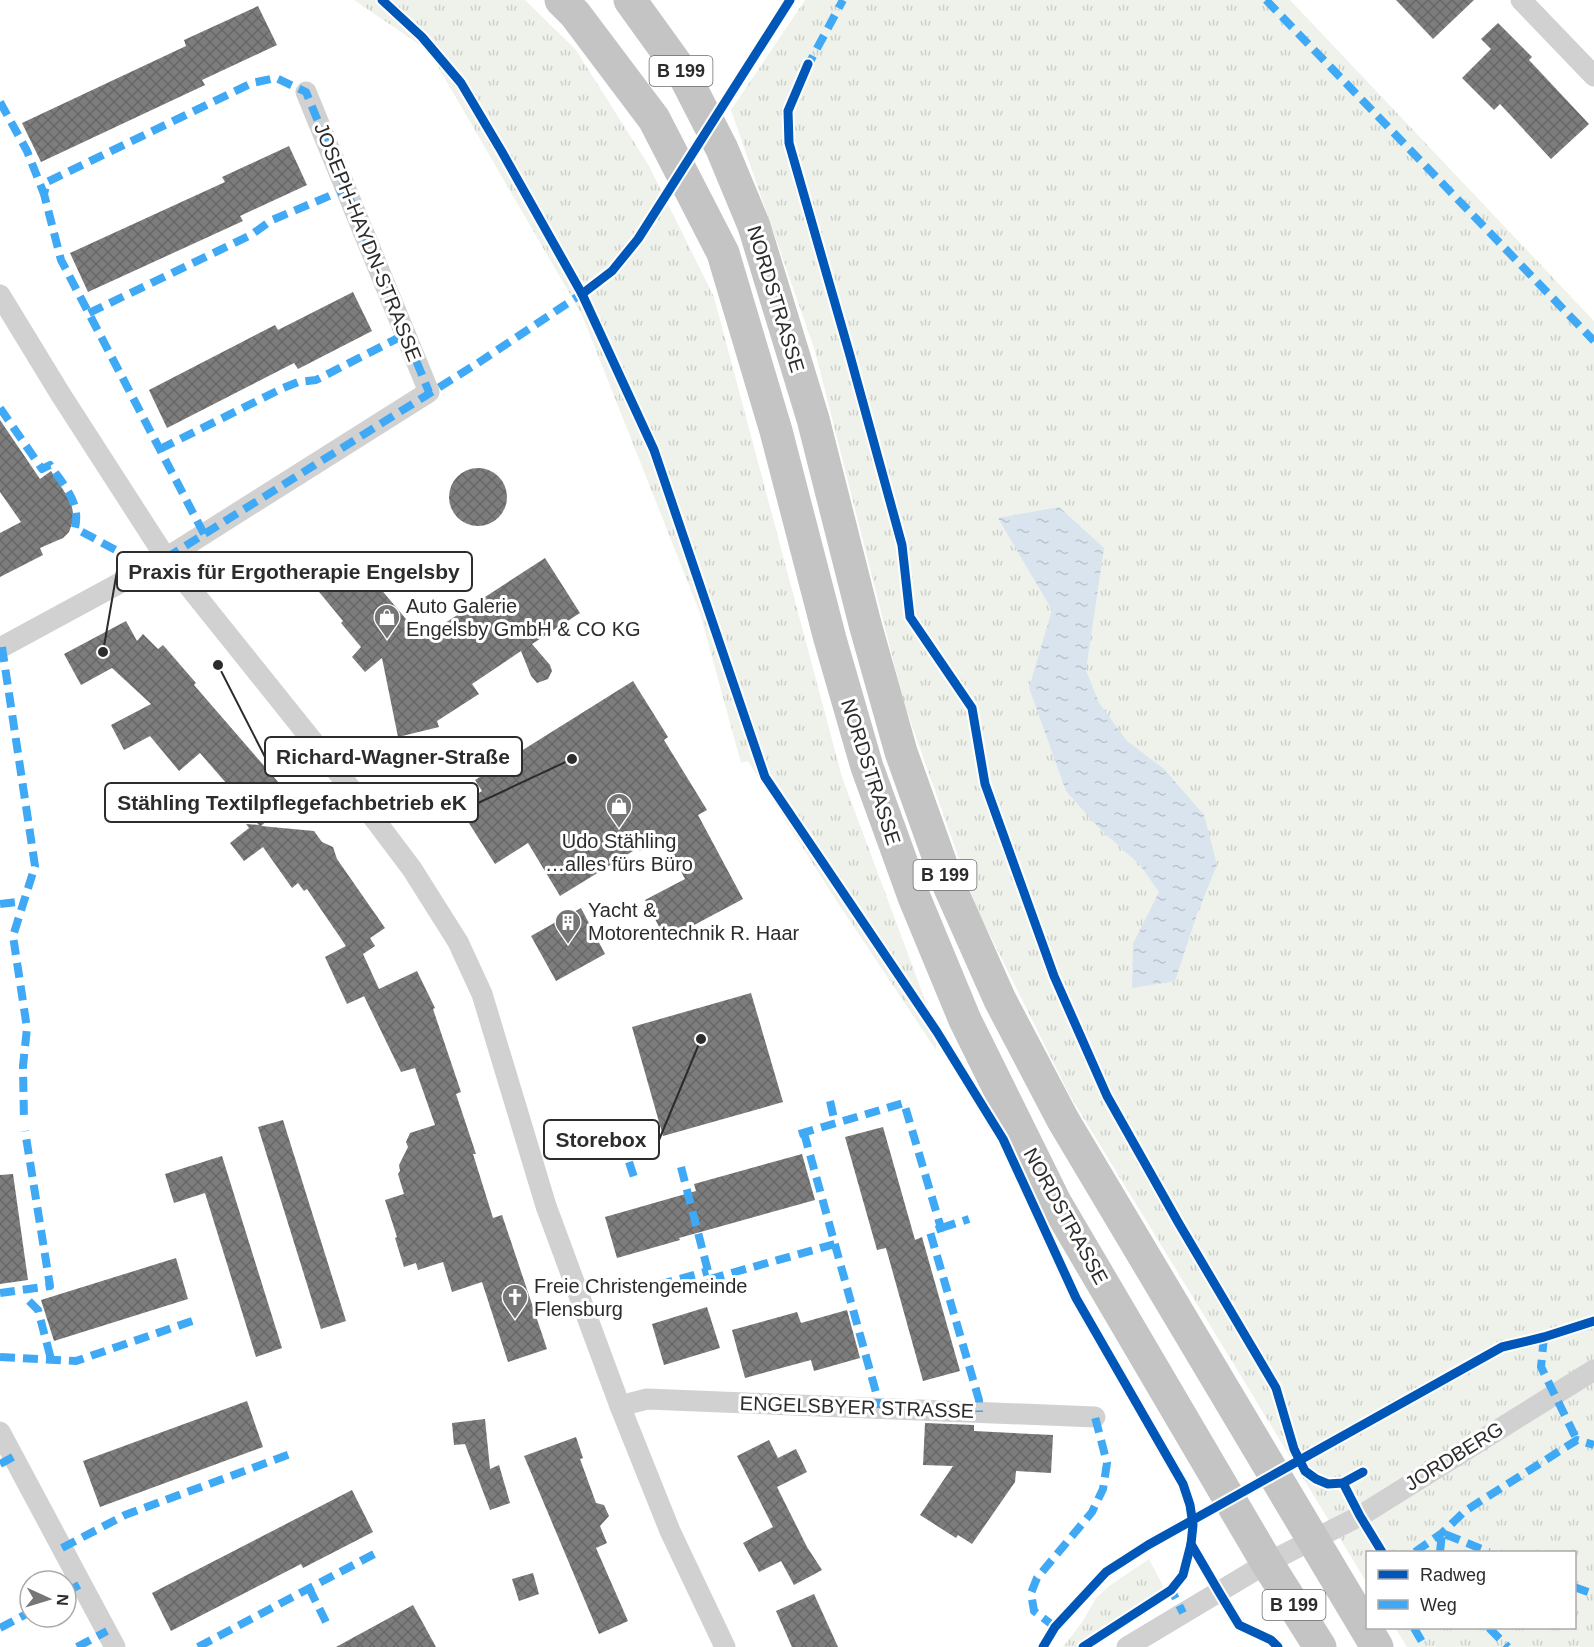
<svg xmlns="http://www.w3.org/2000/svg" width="1594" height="1647" viewBox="0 0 1594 1647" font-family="Helvetica,sans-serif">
  <defs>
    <pattern id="grass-tufts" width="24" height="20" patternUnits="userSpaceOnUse" patternTransform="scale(1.5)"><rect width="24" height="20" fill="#eef2eb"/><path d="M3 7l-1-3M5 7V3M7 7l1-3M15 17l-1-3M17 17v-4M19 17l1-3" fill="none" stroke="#ccd0ca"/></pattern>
    <pattern id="water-ripples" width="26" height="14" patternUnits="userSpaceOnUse" patternTransform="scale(1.5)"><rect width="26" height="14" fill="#d9e4ee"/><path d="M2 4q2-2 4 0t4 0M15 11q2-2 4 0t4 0" fill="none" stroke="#bac4cc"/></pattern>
    <pattern id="building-cross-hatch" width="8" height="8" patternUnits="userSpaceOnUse" patternTransform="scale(1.5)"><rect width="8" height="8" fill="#7d7d7d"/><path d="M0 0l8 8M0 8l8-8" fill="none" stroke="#676767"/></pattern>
  </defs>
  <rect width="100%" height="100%" fill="#fff"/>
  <!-- grass -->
  <g fill="url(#grass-tufts)">
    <polygon points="354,0 525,0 576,50 649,166 714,297 842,777 937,1032 936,1050 834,897 748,761 741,763 700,613 582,315 429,51"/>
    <polygon points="805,0 1290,0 1594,321 1594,1647 1407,1647 1395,1628 1574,1628 1574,1552 1368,1552 1367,1583 1069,1094 976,907 904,703 815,351 731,110"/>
    <polygon points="1149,1559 1164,1588 1076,1647 1063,1647 1083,1621 1096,1598 1109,1586"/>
  </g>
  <!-- water -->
  <polygon fill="url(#water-ripples)" points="1059,507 1104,548 1086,670 1099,703 1127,741 1164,769 1204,815 1217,865 1197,914 1175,981 1132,988 1133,944 1159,892 1140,865 1098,827 1066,791 1029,688 1052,610 998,518"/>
  <!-- building -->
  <g fill="url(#building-cross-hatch)">
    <polygon points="1396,0 1474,0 1433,39"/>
    <polygon points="258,6 277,45 202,80 205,85 41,162 22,123 186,46 184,40"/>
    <polygon points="1498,23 1532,57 1529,60 1589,124 1551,159 1500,104 1494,110 1462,78 1491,49 1481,39"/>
    <polygon points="289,146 307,185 240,216 243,221 88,292 70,253 225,182 222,177"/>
    <polygon points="353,292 372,331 298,369 294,363 167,428 149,390 275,325 278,330"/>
    <polygon points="0,420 40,479 51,471 71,502 74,518 69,532 63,538 40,548 43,555 0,577 0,533 21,522 0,492"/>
    <circle cx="478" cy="497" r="29"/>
    <polygon points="353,556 422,638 545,558 580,613 532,644 550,665 552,671 548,679 537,683 531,676 521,651 472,684 479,694 437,721 439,727 398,737 382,658 365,672 352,657 361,647 341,623 343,621 315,587"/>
    <polygon points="126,621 137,641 143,634 158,649 163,645 196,683 194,685 292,798 261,826 314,831 322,842 333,847 337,859 385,928 370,938 375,946 363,954 379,989 417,971 435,1008 433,1009 461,1092 456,1094 476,1154 473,1154 493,1218 502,1215 547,1349 508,1362 482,1282 452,1292 443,1262 418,1270 416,1263 404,1267 395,1238 397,1237 385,1200 404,1194 398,1174 400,1171 399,1165 408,1147 406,1142 410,1133 435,1125 415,1068 401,1072 364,996 371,993 347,1004 325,957 346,946 307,889 304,891 298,883 292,888 263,847 244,861 230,843 249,828 246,824 259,825 230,793 233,791 200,753 179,771 150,736 124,750 111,725 151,704 112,668 81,685 64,654"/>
    <polygon points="633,681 668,737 664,740 707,810 698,815 743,899 666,940 645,900 685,879 663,837 640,851 638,848 560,896 528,843 495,864 458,806 482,791 475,780"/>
    <polygon points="581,908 605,954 556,981 531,936"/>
    <polygon points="751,993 783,1102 663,1136 632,1027"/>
    <polygon points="283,1120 346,1321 321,1329 258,1127"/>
    <polygon points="883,1127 915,1240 922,1237 960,1371 923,1381 886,1248 877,1250 845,1137"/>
    <polygon points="802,1154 815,1200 679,1238 680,1240 617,1258 605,1217 696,1191 694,1184"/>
    <polygon points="222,1156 282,1348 256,1357 205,1193 174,1203 165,1174"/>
    <polygon points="13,1174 28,1280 0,1284 0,1175"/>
    <polygon points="176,1258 188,1299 54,1341 41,1300"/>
    <polygon points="707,1307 720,1348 664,1365 652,1324"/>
    <polygon points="847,1310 860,1358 814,1371 811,1360 745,1378 732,1330 797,1312 801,1323"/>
    <polygon points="247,1401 263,1447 100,1507 83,1461"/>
    <polygon points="485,1419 490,1469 499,1465 510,1503 490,1510 465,1444 454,1445 452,1423"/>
    <polygon points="925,1423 974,1425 974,1431 1053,1435 1051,1473 1016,1471 1015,1482 972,1544 958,1535 956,1538 920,1515 953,1466 923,1465"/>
    <polygon points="576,1437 583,1458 580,1459 596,1503 604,1505 609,1516 600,1526 607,1543 596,1548 628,1621 599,1634 524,1456"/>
    <polygon points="769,1440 778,1458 796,1449 807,1472 777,1487 807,1547 822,1570 794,1585 781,1561 759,1572 743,1543 773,1527 737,1456"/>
    <polygon points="352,1490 373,1532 303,1568 301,1564 171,1631 152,1593"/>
    <polygon points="533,1573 539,1594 519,1601 512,1579"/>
    <polygon points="814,1594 838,1647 792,1647 776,1611"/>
    <polygon points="413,1605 436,1647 336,1647"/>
  </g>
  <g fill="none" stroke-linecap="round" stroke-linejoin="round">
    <!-- minor -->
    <g stroke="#d1d1d1" stroke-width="21">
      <polyline points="1521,0 1594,76"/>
      <polyline points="0,295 61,395 166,558 360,800 412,869 458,942 482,994 546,1206 620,1406 670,1531 725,1647"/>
      <polyline points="0,648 166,558 429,392 306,92"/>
      <polyline points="620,1406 647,1399 1095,1417"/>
      <polyline points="0,1432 115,1647"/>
      <polyline points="1127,1647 1267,1563 1360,1516 1594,1370"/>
    </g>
    <!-- primary -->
    <g stroke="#c4c4c4" stroke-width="33">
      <polyline points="561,0 575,14 654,119 723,253 776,431 830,639 867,767 914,897 965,1020 1055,1202 1267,1563 1320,1647"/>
      <polyline points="630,0 684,75 722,149 754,226 813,419 865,624 901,752 947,881 1000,1000 1063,1120 1377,1647"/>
    </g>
    <!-- quiet -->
    <g stroke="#3fa9f5" stroke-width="8" stroke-dasharray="15 8" stroke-linecap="butt">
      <polyline points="1266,0 1594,341"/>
      <polyline points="806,69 843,0"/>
      <polyline points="0,102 27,151 44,194"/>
      <polyline points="89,313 251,235 272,220 346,189"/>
      <path d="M 0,408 L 42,469 L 50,465 C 64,486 81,502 75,528 L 121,553 L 133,576"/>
      <polyline points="160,449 283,388 298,382 316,380 406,334"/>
      <polyline points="204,534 61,260 44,194 47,182 252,83 276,78 306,92 429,392"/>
      <polyline points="166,558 478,363 586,291"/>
      <polyline points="2,647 35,866 13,936 27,1028 23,1066 24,1121"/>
      <polyline points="0,904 25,901"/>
      <polyline points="830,1101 835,1123"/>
      <polyline points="804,1133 877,1396 877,1408"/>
      <polyline points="799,1134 904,1103 941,1228 930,1232 979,1400 979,1412"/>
      <polyline points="629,1162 635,1180"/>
      <polyline points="681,1167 710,1279 835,1244"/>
      <polyline points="941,1228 969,1219"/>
      <polyline points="658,1285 708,1271"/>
      <polyline points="0,1293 50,1286 25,1131"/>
      <polyline points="29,1301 38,1310 51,1359"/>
      <polyline points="1544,1337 1541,1367 1577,1440"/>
      <polyline points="0,1357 76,1361 198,1319"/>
      <polyline points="0,1464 13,1457"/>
      <polyline points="62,1548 125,1515 293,1453"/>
      <polyline points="1415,1552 1442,1533 1465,1511 1577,1440 1594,1445"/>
      <polyline points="1440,1552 1442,1533 1489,1552"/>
      <polyline points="1169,1585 1183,1613"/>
      <polyline points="1574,1587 1594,1594"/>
      <polyline points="309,1588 327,1624"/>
      <polyline points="66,1592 81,1584"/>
      <polyline points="1055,1627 1034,1611 1031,1593 1037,1578 1092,1512 1103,1489 1107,1463 1095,1417"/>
      <polyline points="0,1628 30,1612"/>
      <polyline points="1414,1628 1425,1647"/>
      <polyline points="1489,1628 1508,1647"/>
      <polyline points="77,1647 107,1631"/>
      <polyline points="198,1647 378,1552"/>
    </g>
    <!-- cycleway casing -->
    <g stroke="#fff" stroke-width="13">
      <g id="cycleway">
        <polyline points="382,0 422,37 461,83 502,152 582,294 654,450 765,777 937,1032 1003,1139 1076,1298 1183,1484 1190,1505 1193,1525 1191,1544 1219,1592 1239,1625 1271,1640 1278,1647"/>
        <polyline points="808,64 788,111 789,143 849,352 902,545 910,617 972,708 985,784 1054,976 1107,1096 1178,1222 1276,1388 1294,1449 1305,1471 1316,1479 1328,1484 1343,1483 1363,1472"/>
        <polyline points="582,294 612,271 638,239 790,0"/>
        <polyline points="1343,1483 1360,1516 1382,1552"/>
        <polyline points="1043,1647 1055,1627 1106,1572 1148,1545 1502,1347 1544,1337 1594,1321"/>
        <polyline points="1083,1647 1171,1590 1183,1575 1191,1544"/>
      </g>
    </g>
    <!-- cycleway -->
    <use href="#cycleway" stroke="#0057b8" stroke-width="9"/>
  </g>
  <!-- icons -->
  <defs>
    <g id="shop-pin" transform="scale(1.35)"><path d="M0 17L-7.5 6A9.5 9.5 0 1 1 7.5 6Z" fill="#767676" stroke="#fff"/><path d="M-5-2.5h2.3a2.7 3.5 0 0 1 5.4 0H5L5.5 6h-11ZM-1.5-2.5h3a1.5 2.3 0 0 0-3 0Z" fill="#fff"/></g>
    <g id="building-pin" transform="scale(1.35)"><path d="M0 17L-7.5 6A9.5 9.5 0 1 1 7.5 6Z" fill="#767676" stroke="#fff"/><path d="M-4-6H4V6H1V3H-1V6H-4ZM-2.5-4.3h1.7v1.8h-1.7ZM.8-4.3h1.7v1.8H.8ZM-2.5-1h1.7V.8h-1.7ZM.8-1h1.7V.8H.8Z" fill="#fff"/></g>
    <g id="church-pin" transform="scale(1.35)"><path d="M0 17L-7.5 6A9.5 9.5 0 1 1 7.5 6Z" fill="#767676" stroke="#fff"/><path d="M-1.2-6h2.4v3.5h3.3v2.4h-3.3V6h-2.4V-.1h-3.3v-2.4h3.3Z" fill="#fff"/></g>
  </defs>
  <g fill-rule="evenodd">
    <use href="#shop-pin" x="387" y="617"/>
    <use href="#shop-pin" x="619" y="806"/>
    <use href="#building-pin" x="568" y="922"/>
    <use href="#church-pin" x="515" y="1297"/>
  </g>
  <g text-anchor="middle" stroke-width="6" stroke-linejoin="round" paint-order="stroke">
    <!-- shield labels -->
    <g fill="#fff" stroke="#6b6b6b" stroke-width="1.5">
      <rect x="649.5" y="56" width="63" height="30" rx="4.5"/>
      <rect x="913.5" y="860" width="63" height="30" rx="4.5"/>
      <rect x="1262.5" y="1590" width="63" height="30" rx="4.5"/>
    </g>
    <g font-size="18" font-weight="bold" fill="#2c2c2c">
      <text x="681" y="77">B 199</text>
      <text x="945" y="881">B 199</text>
      <text x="1294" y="1611">B 199</text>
    </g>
    <!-- street labels -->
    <g font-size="20" fill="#2c2c2c" stroke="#fff">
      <text transform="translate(368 242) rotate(68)" y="7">JOSEPH-HAYDN-STRASSE</text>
      <text transform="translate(776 299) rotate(73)" y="7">NORDSTRASSE</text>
      <text transform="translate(871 772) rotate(72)" y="7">NORDSTRASSE</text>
      <text transform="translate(1066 1216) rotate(61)" y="7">NORDSTRASSE</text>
      <text transform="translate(857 1407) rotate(2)" y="7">ENGELSBYER STRASSE</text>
      <text transform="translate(1454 1456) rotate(-32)" y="7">JORDBERG</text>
    </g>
    <!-- poi labels -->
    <g font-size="20" fill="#2c2c2c" stroke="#fff" text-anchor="start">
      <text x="406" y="613">Auto Galerie<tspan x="406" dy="23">Engelsby GmbH &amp; CO KG</tspan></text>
      <text x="619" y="848" text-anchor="middle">Udo Stähling<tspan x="619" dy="23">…alles fürs Büro</tspan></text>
      <text x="588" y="917">Yacht &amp;<tspan x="588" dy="23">Motorentechnik R. Haar</tspan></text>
      <text x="534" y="1293">Freie Christengemeinde<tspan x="534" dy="23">Flensburg</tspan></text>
    </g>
  </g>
  <!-- callouts -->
  <path fill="none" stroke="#2c2c2c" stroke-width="2" d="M103 652L117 571M218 665L265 757M572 759L478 803M701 1039L659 1140"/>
  <g fill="#2c2c2c" stroke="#fff" stroke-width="2">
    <circle cx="103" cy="652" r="6"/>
    <circle cx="218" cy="665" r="6"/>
    <circle cx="572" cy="759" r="6"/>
    <circle cx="701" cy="1039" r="6"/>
  </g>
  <g fill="#fff" stroke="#2c2c2c" stroke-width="2">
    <rect x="117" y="552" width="355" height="39" rx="6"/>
    <rect x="265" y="737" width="257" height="39" rx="6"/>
    <rect x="105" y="783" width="373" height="39" rx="6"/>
    <rect x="544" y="1120" width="115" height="39" rx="6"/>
  </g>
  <g font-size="21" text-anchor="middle" font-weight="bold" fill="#2c2c2c">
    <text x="294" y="579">Praxis für Ergotherapie Engelsby</text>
    <text x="393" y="764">Richard-Wagner-Straße</text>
    <text x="292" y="810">Stähling Textilpflegefachbetrieb eK</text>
    <text x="601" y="1147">Storebox</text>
  </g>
  <!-- legend -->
  <rect x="1366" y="1551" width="210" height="78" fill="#ffffff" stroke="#ababab" stroke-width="1.5"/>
  <rect x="1378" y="1570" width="30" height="9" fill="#0057b8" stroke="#ababab" stroke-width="1.5"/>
  <text x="1420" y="1581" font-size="18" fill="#2c2c2c">Radweg</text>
  <rect x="1378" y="1600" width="30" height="9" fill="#3fa9f5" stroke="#ababab" stroke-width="1.5"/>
  <text x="1420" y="1611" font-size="18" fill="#2c2c2c">Weg</text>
  <!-- north arrow -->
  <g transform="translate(48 1599) rotate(94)"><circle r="28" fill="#ffffff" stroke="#ababab" stroke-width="1.5"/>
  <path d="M0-4.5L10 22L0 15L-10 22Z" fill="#767676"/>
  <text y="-9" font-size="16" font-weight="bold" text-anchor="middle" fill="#2c2c2c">N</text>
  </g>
</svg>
